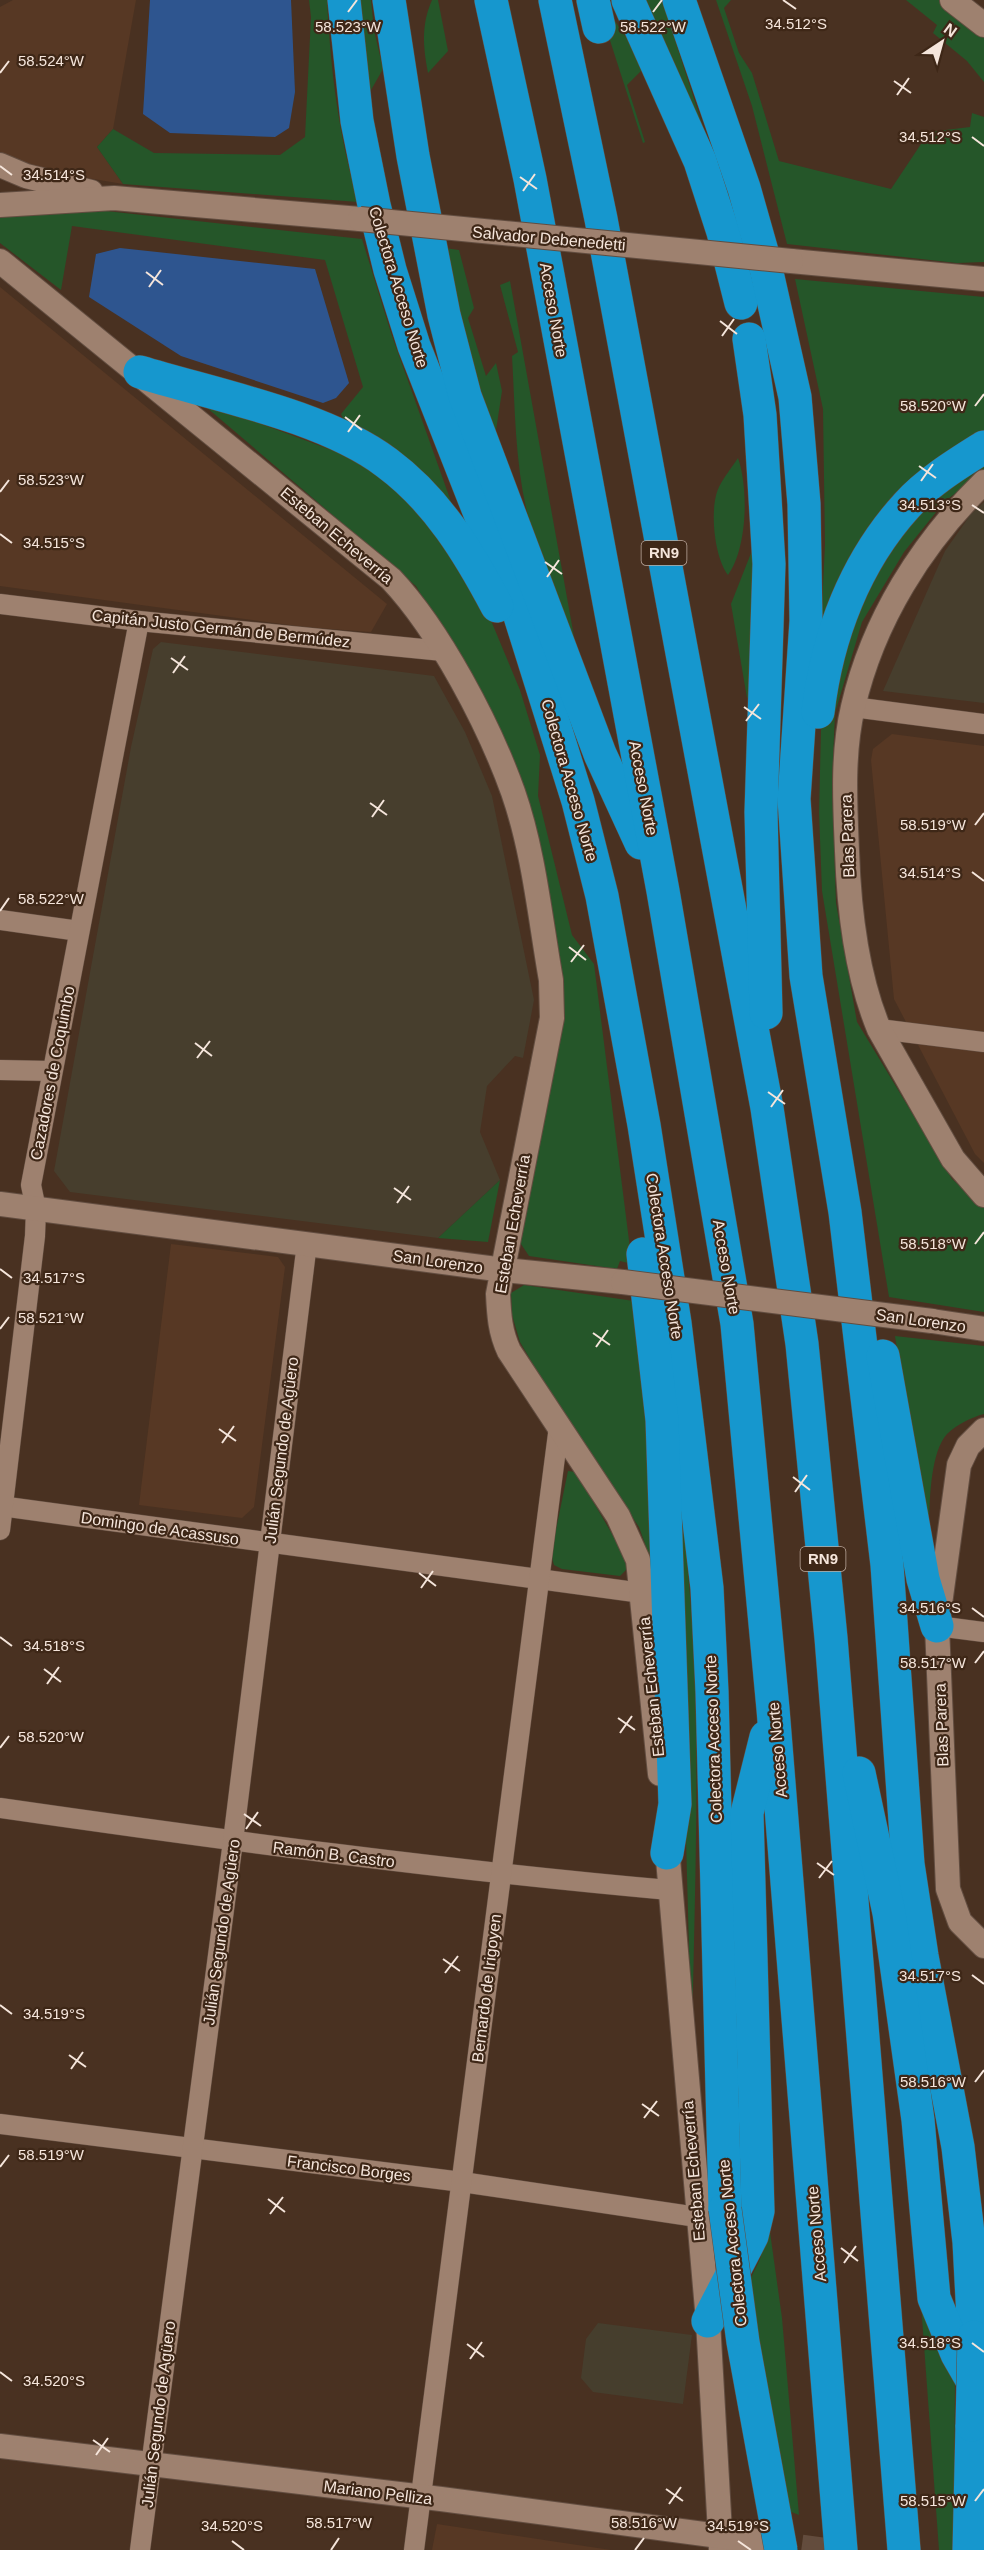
<svg xmlns="http://www.w3.org/2000/svg" width="984" height="2550" viewBox="0 0 984 2550" font-family="Arial,sans-serif">
  <rect width="100%" height="100%" fill="#493121"/>
  <!-- built -->
  <g fill="#573824">
    <polygon points="13,0 136,0 113,129 97,147 123,184 34,169 0,154 0,7"/>
    <polygon points="0,287 387,604 371,632 304,627 0,586"/>
    <polygon points="892,734 984,746 984,1163 975,1154 894,999 871,760 873,749"/>
    <polygon points="171,1244 278,1257 285,1267 254,1507 242,1518 139,1505"/>
    <polygon points="437,2524 611,2550 432,2550"/>
  </g>
  <!-- industrial -->
  <g fill="#473e2d">
    <polygon points="984,502 984,703 883,691 945,551 971,514"/>
    <polygon points="161,642 434,676 465,732 492,796 534,1000 523,1058 515,1056 487,1086 480,1132 500,1180 438,1238 70,1192 54,1171 131,747 153,649"/>
  </g>
  <!-- medical -->
  <polygon fill="#463e2d" points="598,2323 692,2335 683,2404 593,2392 581,2378 586,2339"/>
  <!-- green -->
  <g fill="#255629">
    <path d="M 309,0 L 327,0 C 331,74 338,131 358,202 L 123,184 L 97,147 L 113,129 L 154,153 L 280,155 L 305,137 L 311,17 Z"/>
    <polygon points="359,0 371,0 374,30 383,69 367,97"/>
    <path d="M 432,0 L 438,0 L 448,51 L 428,73 C 423,47 421,25 432,0 Z"/>
    <polygon points="607,0 615,21 646,66 627,85 645,142 643,143 606,28"/>
    <polygon points="638,0 662,0 738,235"/>
    <polygon points="716,0 731,0 724,8 739,53 752,73 779,161 891,189 929,132 970,127 972,113 984,117 984,262 957,263 787,244 752,106"/>
    <polygon points="906,0 942,0 984,32 984,82 967,61 933,33 937,25"/>
    <polygon points="97,210 362,239 391,333 454,510 346,425 341,414 363,387 325,260 72,226 61,290 0,243 0,211"/>
    <polygon points="445,248 459,250 474,308 468,318 486,376 496,363 502,391 495,437 474,380"/>
    <polygon points="795,279 984,297 984,436 821,628 825,544 823,409"/>
    <path d="M 510,281 L 575,642 C 558,600 538,557 527,512 C 515,462 515,408 512,356 L 518,352 L 500,285 Z"/>
    <polygon points="199,401 361,461 428,518 487,611 520,690 540,755 538,796 572,935 594,964 632,1264 620,1261 617,1269 529,1256 517,1238 559,1014 483,702 416,586"/>
    <path d="M 738,458 C 749,489 747,549 728,575 C 714,557 709,507 719,487 C 724,477 732,467 738,458 Z"/>
    <polygon points="984,462 984,472 945,501 904,552 862,622 835,713 832,783 836,903 857,1022 952,1179 984,1207 984,1312 889,1297 822,891 819,812 821,730 847,622 921,505"/>
    <polygon points="753,548 753,693 747,698 731,604"/>
    <polygon points="500,1180 488,1242 438,1238"/>
    <polygon points="524,1285 634,1301 652,1436 665,1658 649,1555 639,1527 560,1410 520,1342 512,1315 511,1293"/>
    <path d="M 895,1336 L 984,1346 L 984,1414 C 972,1417 956,1425 947,1434 C 927,1456 930,1519 928,1548 Z"/>
    <polygon points="568,1471 576,1472 626,1558 626,1570 620,1576 562,1569 554,1565 551,1554"/>
    <path d="M 676,1478 C 707,1666 694,1866 692,2056 Z"/>
    <polygon points="912,2181 955,2377 954,2550 939,2550"/>
    <polygon points="769,2225 782,2318 799,2515 789,2511 747,2286 760,2259"/>
  </g>
  <!-- water -->
  <g fill="#2e558f">
    <polygon points="150,0 291,0 295,92 289,128 275,137 170,133 143,114"/>
    <polygon points="120,248 315,269 349,383 336,398 323,403 181,356 89,297 96,254"/>
  </g>
  <g fill="none" stroke-linecap="round" stroke-linejoin="round">
    <!-- tertiary-tunnel -->
    <polyline stroke="#634c3d" stroke-width="24" stroke-dasharray="24 12" stroke-linecap="butt" points="766,2542 826,2550"/>
    <!-- minor casing -->
    <g stroke="#624d40" stroke-width="21">
      <g id="minor">
        <polyline points="0,604 139,621 443,651"/>
        <polyline points="853,707 984,724"/>
        <polyline points="0,920 79,931"/>
        <polyline points="879,1029 984,1042"/>
        <polyline points="0,1070 52,1071"/>
        <polyline points="0,1506 642,1593"/>
        <polyline points="0,1530 35,1236 36,1209 31,1185 139,621"/>
        <polyline points="937,1626 984,1632"/>
        <path d="M 0,1808 C 222,1840 445,1870 669,1890"/>
        <polyline points="0,2124 462,2182 697,2217"/>
        <polyline points="140,2550 233,1841 307,1243"/>
        <polyline points="414,2550 559,1426"/>
      </g>
    </g>
    <!-- tertiary casing -->
    <g stroke="#624d40" stroke-width="26">
      <g id="tertiary">
        <polyline points="952,0 984,25"/>
        <polyline points="0,165 26,176 91,192"/>
        <polyline points="0,205 114,198 360,219"/>
        <path d="M 0,261 L 391,579 C 440,631 489,725 513,792 C 534,852 540,918 551,980 L 552,1018 L 498,1294 C 499,1315 500,1332 509,1351 L 618,1516 L 638,1560 L 660,1774"/>
        <polyline points="791,261 984,279"/>
        <path d="M 984,482 C 922,543 873,620 853,707 C 842,753 845,804 847,851 C 849,911 856,974 879,1029 L 953,1159 L 984,1195"/>
        <polyline points="0,1204 504,1270 623,1282"/>
        <polyline points="932,1321 984,1329"/>
        <polyline points="984,1430 968,1446 959,1465 937,1626 948,1889 960,1922 984,1946"/>
        <polyline points="666,1836 708,2321 721,2550"/>
        <polyline points="0,2446 441,2499 756,2541"/>
      </g>
    </g>
    <!-- motorway casing -->
    <g stroke="#624d40" stroke-width="34">
      <g id="motorway">
        <polyline points="344,0 357,121 374,205 390,270 414,346 519,613 578,801 602,896 644,1125 675,1323 707,1588 712,1692 725,2209"/>
        <polyline points="389,0 413,156 444,315 465,396 600,754 641,843"/>
        <polyline points="491,0 530,179 663,891 737,1324 773,1709 841,2550"/>
        <polyline points="555,0 601,219 767,1108 802,1344 831,1638 904,2550"/>
        <polyline points="593,0 599,27"/>
        <polyline points="628,0 700,161 723,232 741,303"/>
        <polyline points="679,0 744,188 763,255 795,397 804,504 806,621 794,799 806,976 845,1212 887,1565 908,1864 922,1956 958,2147 969,2242 974,2337"/>
        <polyline points="749,339 760,415 769,564 761,812 766,1013"/>
        <path d="M 140,372 C 215,395 325,416 387,463 C 437,500 469,553 497,606"/>
        <path d="M 818,712 C 827,636 855,562 907,505 C 929,481 957,464 984,447"/>
        <polyline points="643,1254 662,1420 675,1804 667,1853"/>
        <polyline points="883,1356 923,1579 937,1626"/>
        <polyline points="859,1773 889,1913 918,2120 934,2298 957,2354 980,2394"/>
        <polyline points="708,2321 752,2236 758,2211 747,1813 766,1737"/>
        <polyline points="969,2550 972,2425"/>
      </g>
    </g>
    <!-- minor -->
    <use href="#minor" stroke="#9e816f" stroke-width="20"/>
    <!-- tertiary -->
    <use href="#tertiary" stroke="#9e816f" stroke-width="24"/>
    <!-- motorway -->
    <use href="#motorway" stroke="#1697ce" stroke-width="33"/>
    <!-- tertiary-bridge casing -->
    <g stroke="#624d40" stroke-width="26" stroke-linecap="butt">
      <g id="tertiary-bridge">
        <polyline points="360,219 791,261"/>
        <polyline points="623,1282 932,1321"/>
      </g>
    </g>
    <!-- motorway-bridge casing -->
    <g stroke="#624d40" stroke-width="34" stroke-linecap="butt">
      <g id="motorway-bridge">
        <polyline points="725,2209 743,2342 781,2550"/>
        <polyline points="972,2425 974,2337"/>
      </g>
    </g>
    <!-- tertiary-bridge -->
    <use href="#tertiary-bridge" stroke="#9e816f" stroke-width="24"/>
    <!-- motorway-bridge -->
    <use href="#motorway-bridge" stroke="#1697ce" stroke-width="33"/>
  </g>
  <!-- ticks -->
  <path fill="none" stroke="#f5e5db" stroke-width="2" d="M 783,0 L 796,9M 348,12 L 357,0M 653,12 L 662,0M 0,73 L 9,61M 894,81 L 911,93M 897,95 L 909,78M 972,137 L 984,146M 0,166 L 12,175M 520,177 L 537,189M 523,191 L 535,174M 146,272 L 163,285M 149,287 L 161,270M 720,321 L 737,334M 722,336 L 734,319M 975,406 L 984,394M 345,417 L 362,430M 348,432 L 360,415M 919,466 L 936,478M 921,481 L 933,464M 0,492 L 9,480M 972,505 L 984,513M 0,534 L 12,543M 545,562 L 562,574M 547,577 L 559,560M 171,658 L 188,670M 173,673 L 185,656M 744,707 L 761,719M 746,721 L 759,704M 370,803 L 387,815M 372,817 L 384,800M 975,825 L 984,813M 972,872 L 984,881M 0,911 L 9,898M 569,947 L 586,960M 571,962 L 584,945M 195,1043 L 212,1056M 197,1058 L 210,1041M 768,1092 L 785,1104M 771,1107 L 783,1090M 394,1188 L 411,1200M 397,1203 L 409,1186M 975,1244 L 984,1232M 0,1269 L 12,1278M 0,1329 L 9,1317M 593,1333 L 610,1345M 596,1347 L 608,1330M 219,1429 L 236,1441M 222,1443 L 234,1426M 793,1477 L 810,1490M 795,1492 L 807,1475M 419,1573 L 436,1586M 421,1588 L 433,1571M 972,1608 L 984,1617M 0,1637 L 12,1646M 975,1663 L 984,1651M 44,1669 L 61,1682M 47,1684 L 59,1667M 618,1718 L 635,1730M 620,1733 L 632,1716M 0,1748 L 9,1736M 244,1814 L 261,1826M 246,1829 L 258,1812M 817,1863 L 834,1875M 819,1878 L 832,1861M 443,1959 L 460,1971M 445,1973 L 458,1956M 972,1975 L 984,1984M 0,2005 L 12,2014M 69,2055 L 86,2067M 71,2069 L 83,2052M 975,2082 L 984,2070M 642,2104 L 659,2116M 644,2118 L 657,2101M 0,2167 L 9,2155M 268,2199 L 285,2212M 270,2214 L 283,2197M 841,2248 L 858,2261M 844,2263 L 856,2246M 972,2343 L 984,2352M 467,2344 L 484,2357M 470,2359 L 482,2342M 0,2372 L 12,2381M 93,2440 L 110,2452M 96,2455 L 108,2438M 666,2489 L 683,2501M 975,2501 L 984,2489M 669,2504 L 681,2487M 232,2541 L 244,2550M 738,2541 L 751,2550M 331,2550 L 339,2538M 635,2550 L 644,2538"/>
  <g text-anchor="middle" stroke-width="4.5" stroke-linejoin="round" paint-order="stroke">
    <!-- shield labels -->
    <g fill="#3e2717" stroke="#beaca0" stroke-width="1.5">
      <rect x="641.5" y="541" width="45" height="24" rx="4.5"/>
      <rect x="800.5" y="1547" width="45" height="24" rx="4.5"/>
    </g>
    <g font-size="15" font-weight="bold" fill="#f5e5db">
      <text x="664" y="558">RN9</text>
      <text x="823" y="1564">RN9</text>
    </g>
    <!-- street labels -->
    <g font-size="16" fill="#f5e5db" stroke="#3e2717">
      <text transform="translate(549 238) rotate(5)" y="6">Salvador Debenedetti</text>
      <text transform="translate(399 287) rotate(73)" y="6">Colectora Acceso Norte</text>
      <text transform="translate(554 310) rotate(80)" y="6">Acceso Norte</text>
      <text transform="translate(337 535) rotate(40)" y="6">Esteban Echeverría</text>
      <text transform="translate(221 628) rotate(6)" y="6">Capitán Justo Germán de Bermúdez</text>
      <text transform="translate(570 780) rotate(74)" y="6">Colectora Acceso Norte</text>
      <text transform="translate(644 788) rotate(79)" y="6">Acceso Norte</text>
      <text transform="translate(847 836) rotate(-92)" y="6">Blas Parera</text>
      <text transform="translate(52 1073) rotate(-79)" y="6">Cazadores de Coquimbo</text>
      <text transform="translate(512 1224) rotate(-80)" y="6">Esteban Echeverría</text>
      <text transform="translate(665 1256) rotate(81)" y="6">Colectora Acceso Norte</text>
      <text transform="translate(438 1261) rotate(8)" y="6">San Lorenzo</text>
      <text transform="translate(727 1267) rotate(80)" y="6">Acceso Norte</text>
      <text transform="translate(921 1320) rotate(8)" y="6">San Lorenzo</text>
      <text transform="translate(281 1450) rotate(-83)" y="6">Julián Segundo de Agüero</text>
      <text transform="translate(160 1528) rotate(8)" y="6">Domingo de Acassuso</text>
      <text transform="translate(651 1687) rotate(-96)" y="6">Esteban Echeverría</text>
      <text transform="translate(941 1725) rotate(-92)" y="6">Blas Parera</text>
      <text transform="translate(713 1739) rotate(-92)" y="6">Colectora Acceso Norte</text>
      <text transform="translate(777 1750) rotate(-95)" y="6">Acceso Norte</text>
      <text transform="translate(334 1854) rotate(7)" y="6">Ramón B. Castro</text>
      <text transform="translate(221 1932) rotate(-82)" y="6">Julián Segundo de Agüero</text>
      <text transform="translate(486 1988) rotate(-83)" y="6">Bernardo de Irigoyen</text>
      <text transform="translate(349 2168) rotate(7)" y="6">Francisco Borges</text>
      <text transform="translate(693 2171) rotate(-95)" y="6">Esteban Echeverría</text>
      <text transform="translate(816 2234) rotate(-95)" y="6">Acceso Norte</text>
      <text transform="translate(732 2243) rotate(-96)" y="6">Colectora Acceso Norte</text>
      <text transform="translate(158 2414) rotate(-83)" y="6">Julián Segundo de Agüero</text>
      <text transform="translate(378 2492) rotate(7)" y="6">Mariano Pelliza</text>
    </g>
  </g>
  <g font-size="15" text-anchor="middle" fill="#f5e5db" stroke="#3e2717" stroke-width="4.5" stroke-linejoin="round" paint-order="stroke">
    <text x="796" y="29">34.512°S</text>
    <text x="348" y="32">58.523°W</text>
    <text x="653" y="32">58.522°W</text>
    <text x="51" y="66">58.524°W</text>
    <text x="930" y="142">34.512°S</text>
    <text x="54" y="180">34.514°S</text>
    <text x="933" y="411">58.520°W</text>
    <text x="51" y="485">58.523°W</text>
    <text x="930" y="510">34.513°S</text>
    <text x="54" y="548">34.515°S</text>
    <text x="933" y="830">58.519°W</text>
    <text x="930" y="878">34.514°S</text>
    <text x="51" y="904">58.522°W</text>
    <text x="933" y="1249">58.518°W</text>
    <text x="54" y="1283">34.517°S</text>
    <text x="51" y="1323">58.521°W</text>
    <text x="930" y="1613">34.516°S</text>
    <text x="54" y="1651">34.518°S</text>
    <text x="933" y="1668">58.517°W</text>
    <text x="51" y="1742">58.520°W</text>
    <text x="930" y="1981">34.517°S</text>
    <text x="54" y="2019">34.519°S</text>
    <text x="933" y="2087">58.516°W</text>
    <text x="51" y="2160">58.519°W</text>
    <text x="930" y="2348">34.518°S</text>
    <text x="54" y="2386">34.520°S</text>
    <text x="933" y="2506">58.515°W</text>
    <text x="339" y="2528">58.517°W</text>
    <text x="644" y="2528">58.516°W</text>
    <text x="232" y="2531">34.520°S</text>
    <text x="738" y="2531">34.519°S</text>
  </g>
  <!-- north arrow -->
  <g transform="translate(942 42) rotate(36)" stroke="#3e2717" stroke-width="4.5" paint-order="stroke">
  <path d="M0-4.5L10 22L0 15L-10 22Z" fill="#f5e5db"/>
  <text y="-9" font-size="16" font-weight="bold" text-anchor="middle" fill="#f5e5db">N</text>
  </g>
</svg>
